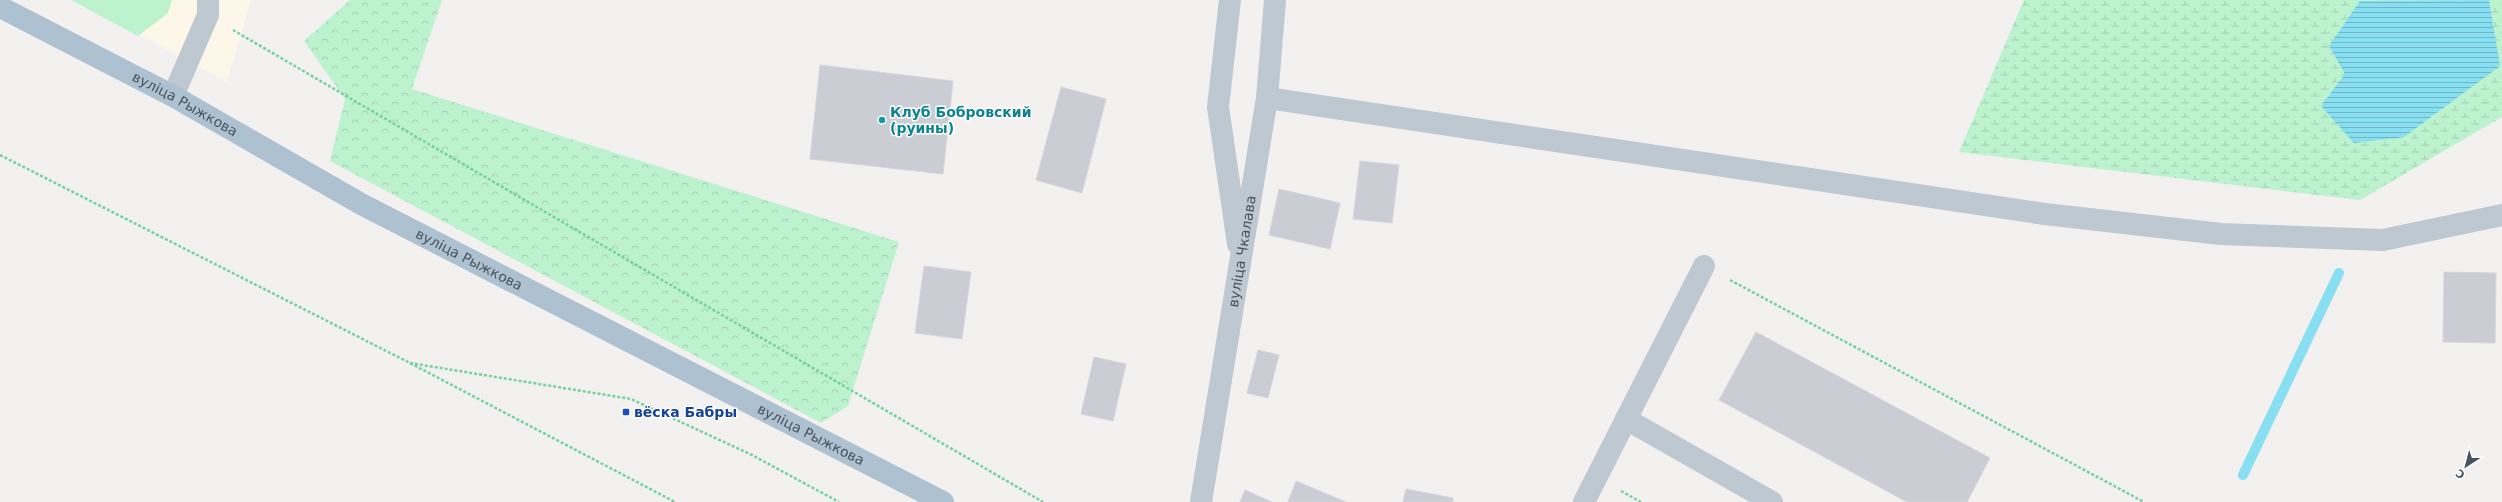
<svg xmlns="http://www.w3.org/2000/svg" width="2502" height="502" viewBox="0 0 2502 502" font-family="'DejaVu Sans',sans-serif">
  <defs>
    <pattern id="forest-crowns" width="20" height="18" patternUnits="userSpaceOnUse"><rect width="20" height="18" fill="#bdf2cf"/><path d="M2 6a3 3 0 1 1 6 0M12 15a3 3 0 1 1 6 0" fill="none" stroke="#a4d1b4"/></pattern>
    <pattern id="wetland-marsh" width="20" height="14" patternUnits="userSpaceOnUse"><rect width="20" height="14" fill="#bdf2cf"/><path d="M1 5h8M5 5V1M11 12h8M15 12V8" fill="none" stroke="#a4d1b4"/></pattern>
    <pattern id="water-rules" width="6" height="5" patternUnits="userSpaceOnUse"><rect width="6" height="5" fill="#87dff1"/><path d="M0 2.5h6" fill="none" stroke="#70b7c6"/></pattern>
  </defs>
  <rect width="100%" height="100%" fill="#f3f0f0"/>
  <!-- commercial -->
  <polygon fill="#fdf7ea" points="75,0 251,0 227,82"/>
  <!-- grass -->
  <polygon fill="#bdf2cf" points="71,0 172,0 168,13 138,36"/>
  <!-- forest -->
  <polygon fill="url(#forest-crowns)" points="350,0 442,0 412,89 899,242 848,406 821,423 330,161 345,99 304,41"/>
  <!-- wetland -->
  <polygon fill="url(#wetland-marsh)" points="2024,0 2502,0 2502,117 2360,200 1959,152"/>
  <!-- water -->
  <polygon fill="url(#water-rules)" points="2489,0 2500,66 2404,137 2354,143 2321,106 2345,74 2329,46 2360,1"/>
  <g fill="none" stroke-linecap="round" stroke-linejoin="round">
    <!-- stream -->
    <polyline stroke="#87dff1" stroke-width="10" points="2243,475 2339,273"/>
  </g>
  <!-- building -->
  <g fill="#cacdd3" stroke="#d4d6dc">
    <polygon points="820,65 953,81 943,174 810,159"/>
    <polygon points="1061,87 1106,99 1082,193 1036,180"/>
    <polygon points="1360,161 1399,165 1392,223 1353,219"/>
    <polygon points="1279,189 1340,203 1330,249 1269,235"/>
    <polygon points="924,266 971,272 962,339 915,333"/>
    <polygon points="2444,272 2496,273 2495,343 2443,342"/>
    <polygon points="1756,332 1990,458 1967,502 1907,502 1719,400"/>
    <polygon points="1258,350 1279,355 1268,398 1247,393"/>
    <polygon points="1094,357 1126,364 1113,421 1081,414"/>
    <polygon points="1296,481 1346,502 1288,502"/>
    <polygon points="1406,489 1453,498 1453,502 1403,502"/>
    <polygon points="1245,490 1272,502 1240,502"/>
  </g>
  <g fill="none" stroke-linecap="round" stroke-linejoin="round">
    <!-- path -->
    <g stroke="#73d29f" stroke-width="2.5" stroke-dasharray="3 2" stroke-linecap="butt">
      <polyline points="233,30 1043,502"/>
      <polyline points="0,155 408,362 675,502"/>
      <polyline points="1730,280 2144,502"/>
      <polyline points="410,363 631,399 752,455 839,502"/>
      <polyline points="1621,491 1641,502"/>
    </g>
    <!-- minor -->
    <g stroke="#bdc8d0" stroke-width="22">
      <polyline points="1230,0 1218,107 1238,244"/>
      <polyline points="173,96 208,15 208,0"/>
      <polyline points="1267,98 2045,214 2221,234 2383,240 2502,215"/>
      <polyline points="1626,419 1772,502"/>
      <path id="s1" d="M 1201,502 L 1267,98 L 1275,0"/>
      <polyline points="1584,502 1704,266"/>
    </g>
    <!-- major -->
    <path stroke="#aec1d0" stroke-width="22" id="s2" d="M 0,7 L 173,96 L 363,205 L 943,502"/>
  </g>
  <!-- markers -->
  <circle fill="#0f9aa8" stroke="#fff" stroke-width="1.5" cx="882" cy="120" r="4"/>
  <rect fill="#1a4fb4" stroke="#fff" stroke-width="1.5" x="622" y="408" width="8" height="8" rx="2"/>
  <g text-anchor="middle" stroke-width="3" stroke-linejoin="round" paint-order="stroke">
    <!-- street labels -->
    <g font-size="14" fill="#47545f" stroke="#fff">
      <text dy="5" stroke="none"><textPath href="#s2" startOffset="209">вуліца Рыжкова</textPath></text>
      <text dy="5" stroke="none"><textPath href="#s1" startOffset="254">вуліца Чкалава</textPath></text>
      <text dy="5" stroke="none"><textPath href="#s2" startOffset="533">вуліца Рыжкова</textPath></text>
      <text dy="5" stroke="none"><textPath href="#s2" startOffset="917">вуліца Рыжкова</textPath></text>
    </g>
    <!-- culture labels -->
    <g font-size="14" font-weight="bold" fill="#0d838f" stroke="#fff" text-anchor="start">
      <text x="890" y="117">Клуб Бобровский<tspan x="890" dy="16">(руины)</tspan></text>
    </g>
    <!-- transit labels -->
    <g font-size="14" font-weight="bold" fill="#164399" stroke="#fff" text-anchor="start">
      <text x="634" y="417">вёска Бабры</text>
    </g>
  </g>
  <!-- north arrow -->
  <g transform="translate(2466 466) rotate(216)" stroke="#ffffff" stroke-width="3" paint-order="stroke">
  <path d="M0-3L7 15L0 10L-7 15Z" fill="#47545f"/>
  <text y="-6" font-size="11" font-weight="bold" text-anchor="middle" fill="#47545f">С</text>
  </g>
</svg>
